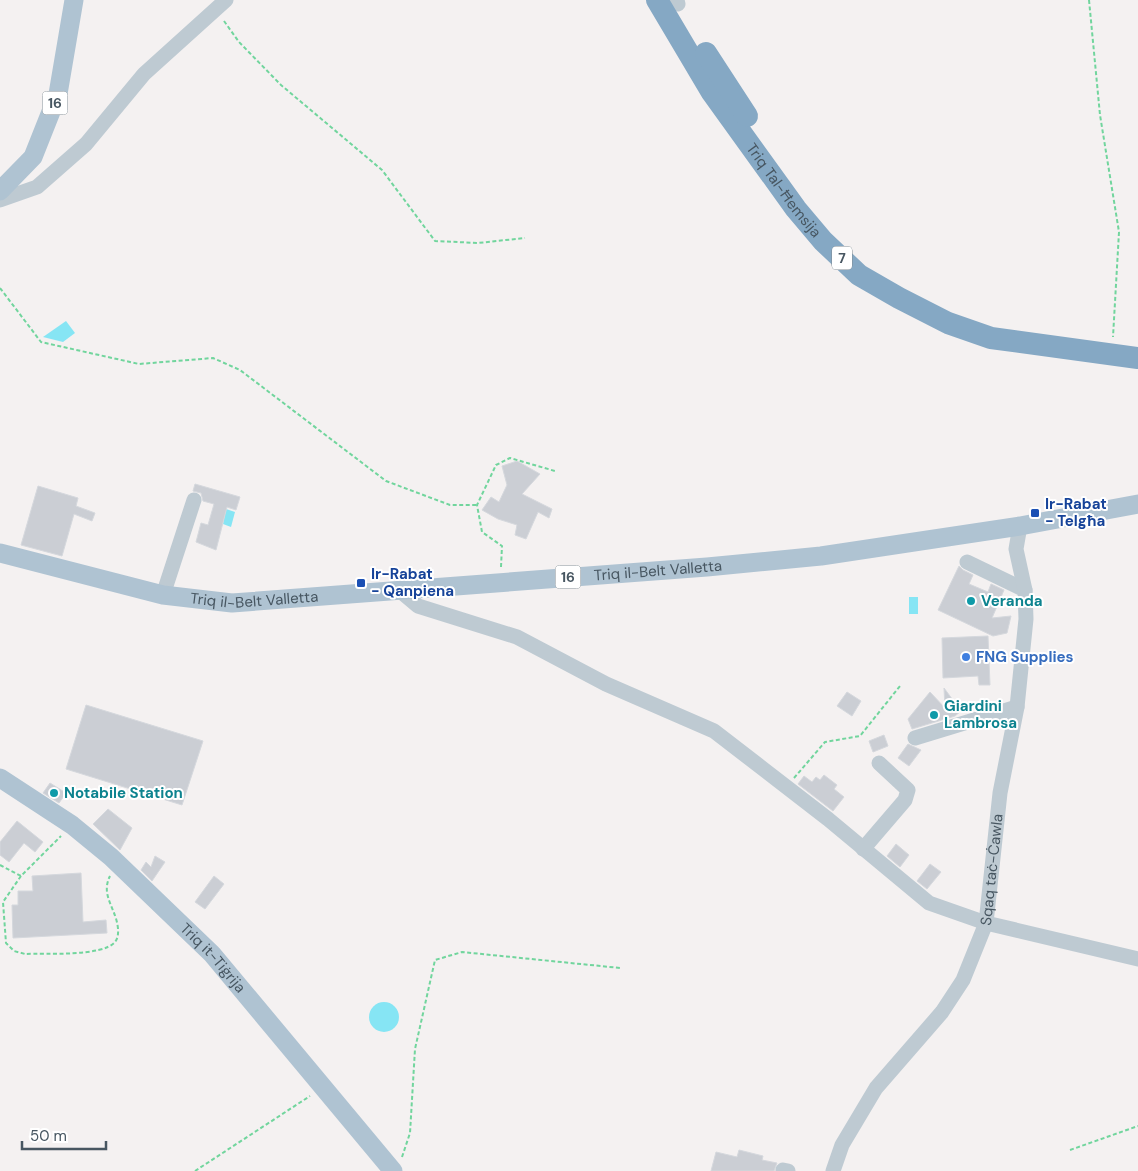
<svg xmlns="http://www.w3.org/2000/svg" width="1138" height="1171" viewBox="0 0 1138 1171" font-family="'DM Sans',sans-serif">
  <rect width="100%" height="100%" fill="#f4f1f1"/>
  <!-- water -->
  <g fill="#86e5f4">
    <polygon points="66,321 75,333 63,342 43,337"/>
    <polygon points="226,509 235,512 231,527 223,524"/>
    <rect x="909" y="597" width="9" height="17"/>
    <circle cx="384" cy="1017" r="15"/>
  </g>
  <!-- building -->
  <g fill="#cbced4" stroke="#d5d8dd">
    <polygon points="517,461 540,474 522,494 552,509 549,518 538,512 526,539 515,535 517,525 498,519 482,510 491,497 499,502 507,485 502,466"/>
    <polygon points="195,484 240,497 236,510 227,507 216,550 196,542 201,523 208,525 214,504 203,501 201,493 193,491"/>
    <polygon points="38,486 78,498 76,506 95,513 92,521 74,514 62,556 21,545"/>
    <polygon points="959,566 963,570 973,575 969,584 988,592 991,584 1004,590 992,618 1011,616 1007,633 993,636 938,610"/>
    <polygon points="988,636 990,685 979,685 978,676 943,678 942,638"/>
    <polygon points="944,688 961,711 955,716 912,729 908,719 930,692 945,708"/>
    <polygon points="847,692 861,701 852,716 837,706"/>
    <polygon points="86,705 203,741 182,805 66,769"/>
    <polygon points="884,735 888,746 873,752 869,741"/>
    <polygon points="908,744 921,750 909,766 898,758"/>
    <polygon points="824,775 837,785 834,789 844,797 833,811 798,784 804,776 812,782 816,777 820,780"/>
    <polygon points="50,783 66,793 59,803 43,793"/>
    <polygon points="108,809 132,828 120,850 93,824"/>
    <polygon points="17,821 43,842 35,852 24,843 9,862 0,855 0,842"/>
    <polygon points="896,844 909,855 900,867 887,856"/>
    <polygon points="155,856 165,862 152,881 141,870 146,862 151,867"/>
    <polygon points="930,864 941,872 927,889 917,881"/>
    <polygon points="81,873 83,922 106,920 107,933 13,938 12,905 18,905 18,891 33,891 32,876"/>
    <polygon points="214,876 224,884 205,909 195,902"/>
    <polygon points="739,1150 763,1156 762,1160 777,1163 774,1171 711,1171 716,1152 737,1157"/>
  </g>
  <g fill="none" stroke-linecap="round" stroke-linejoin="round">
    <!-- path -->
    <g stroke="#71d59d" stroke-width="2" stroke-dasharray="4 2.5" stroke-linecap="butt">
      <polyline points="1089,0 1100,115 1119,232 1113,337"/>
      <polyline points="224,21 239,42 281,85 382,170 435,241 478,243 525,238"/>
      <polyline points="0,288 41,342 139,364 213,358 240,370 386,481 450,505 477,505"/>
      <polyline points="501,567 502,546 482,532 477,505 496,465 510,458 555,471"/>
      <polyline points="794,778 825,742 860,736 900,686"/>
      <polyline points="0,865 21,876 61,836"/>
      <path d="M 21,876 L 3,902 L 6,943 L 14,951 L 25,954 C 46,953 102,957 115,942 C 121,935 117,920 114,913 C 109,900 103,890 110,876"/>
      <polyline points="1070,1150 1138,1126"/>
      <polyline points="402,1157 410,1133 415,1049 435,960 462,952 620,968"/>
      <polyline points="195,1171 310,1096"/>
    </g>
    <!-- minor -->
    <g stroke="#becad2" stroke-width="15">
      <polyline points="677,0 678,4"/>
      <polyline points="0,200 37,187 86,144 144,74 226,0"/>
      <polyline points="967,562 1025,590"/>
      <polyline points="399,590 418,606 517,637 606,684 714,731 828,819 929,903 986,923 1138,959"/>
      <polyline points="163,595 194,500"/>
      <polyline points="915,738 1017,707"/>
      <polyline points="863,849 905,800 908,790 879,763"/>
      <polyline points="783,1170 788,1171"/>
      <path id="s1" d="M 833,1171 L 842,1145 L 876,1088 L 942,1012 L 963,980 L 986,923 L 1000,793 L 1017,707 L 1026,619 L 1025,590 L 1016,549 L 1020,526"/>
    </g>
    <!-- major -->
    <g stroke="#afc3d2" stroke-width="19">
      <polyline points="0,191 33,157 58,94 74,0"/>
      <path id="s2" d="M 0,553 L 163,595 L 232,603 L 707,567 L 821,556 L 1020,526 L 1138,504"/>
      <path id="s3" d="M 0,778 L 72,825 L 111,857 L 212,954 L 393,1171"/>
    </g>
    <!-- highway -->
    <g stroke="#85a8c4" stroke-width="22">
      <path id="s4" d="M 657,0 L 711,91 L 796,209 L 823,241 L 859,275 L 899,298 L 948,323 L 991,338 L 1138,358"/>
      <polyline points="706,53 747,116"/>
    </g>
  </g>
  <!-- markers -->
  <g fill="#1a4fb4" stroke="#fff" stroke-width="2">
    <rect x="1030" y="508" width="10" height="10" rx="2.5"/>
    <rect x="356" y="578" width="10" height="10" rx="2.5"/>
  </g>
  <g fill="#0f9aa8" stroke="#fff" stroke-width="2">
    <circle cx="971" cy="601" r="5"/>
    <circle cx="934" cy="715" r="5"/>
    <circle cx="54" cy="793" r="5"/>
  </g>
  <circle fill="#3f7fe0" stroke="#fff" stroke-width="2" cx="966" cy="657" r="5"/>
  <g text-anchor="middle" stroke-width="4" stroke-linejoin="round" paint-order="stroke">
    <!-- shield labels -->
    <g fill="#fff" stroke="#7e8990" stroke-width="1">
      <rect x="42.5" y="91.5" width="25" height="23" rx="4"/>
      <rect x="832" y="246.5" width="20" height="23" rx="4"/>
      <rect x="555.5" y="565.5" width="25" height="23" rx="4"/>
    </g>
    <g font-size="14" font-weight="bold" fill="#475661">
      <text x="55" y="108">16</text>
      <text x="842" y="263">7</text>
      <text x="568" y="582">16</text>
    </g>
    <!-- street labels -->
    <g font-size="15" fill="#475661" stroke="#fff">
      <text dy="5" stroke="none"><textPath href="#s4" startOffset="229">Triq Tal-Ħemsija</textPath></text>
      <text dy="5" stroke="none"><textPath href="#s2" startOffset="665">Triq il-Belt Valletta</textPath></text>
      <text dy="5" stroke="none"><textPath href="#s2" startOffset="260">Triq il-Belt Valletta</textPath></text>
      <text dy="5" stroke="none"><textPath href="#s1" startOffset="348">Sqaq taċ-Ċawla</textPath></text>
      <text dy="5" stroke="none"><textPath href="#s3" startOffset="280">Triq it-Tiġrija</textPath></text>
    </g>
    <!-- transit labels -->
    <g font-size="15" font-weight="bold" fill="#164399" stroke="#fff" text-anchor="start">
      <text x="1045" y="509">Ir-Rabat<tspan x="1045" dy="17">- Telgħa</tspan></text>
      <text x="371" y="579">Ir-Rabat<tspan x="371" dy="17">- Qanpiena</tspan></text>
    </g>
    <!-- culture labels -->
    <g font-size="15" font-weight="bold" fill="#0d838f" stroke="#fff" text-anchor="start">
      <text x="981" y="606">Veranda</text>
      <text x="944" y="711">Giardini<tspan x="944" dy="17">Lambrosa</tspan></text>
      <text x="64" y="798">Notabile Station</text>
    </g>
    <!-- shop labels -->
    <g font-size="15" font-weight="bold" fill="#366cbe" stroke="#fff" text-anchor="start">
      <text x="976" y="662">FNG Supplies</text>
    </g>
  </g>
  <!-- scale -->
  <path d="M22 1141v8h84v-8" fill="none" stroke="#475661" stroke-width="2.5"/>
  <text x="30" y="1141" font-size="15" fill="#475661" stroke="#ffffff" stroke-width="4" paint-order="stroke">50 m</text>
</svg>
